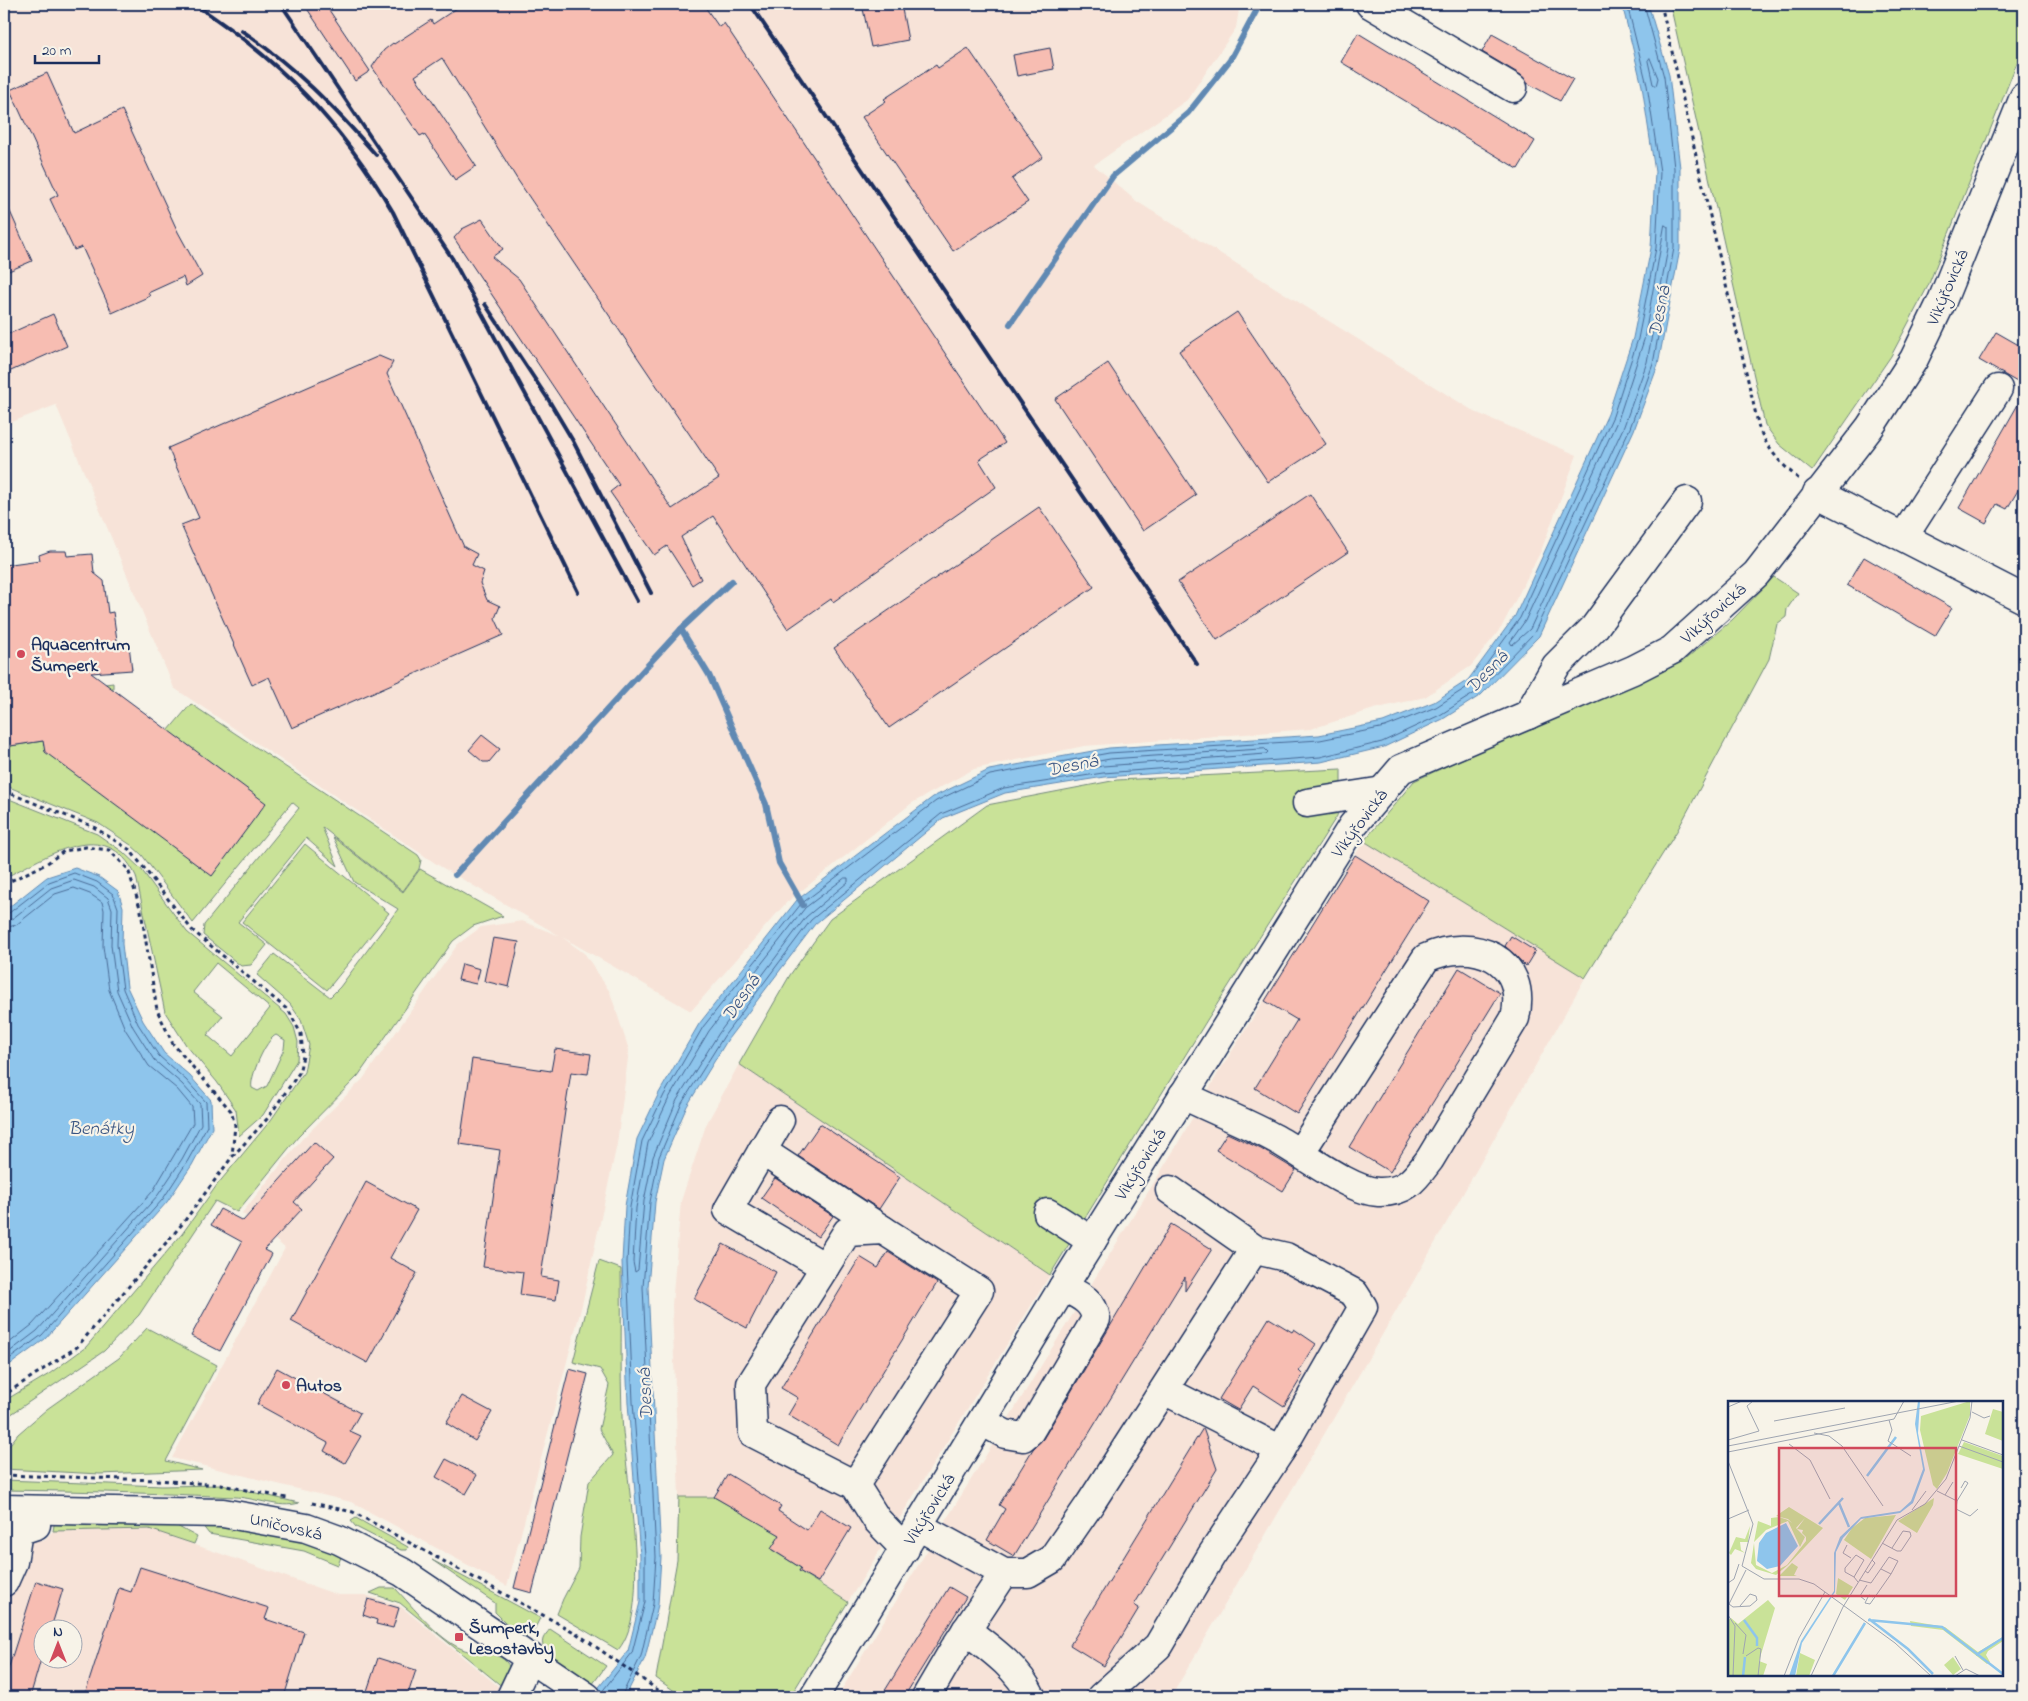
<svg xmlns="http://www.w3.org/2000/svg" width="2028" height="1701" viewBox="0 0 2028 1701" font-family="'Indie Flower',sans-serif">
  <rect width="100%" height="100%" fill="#f7f3e8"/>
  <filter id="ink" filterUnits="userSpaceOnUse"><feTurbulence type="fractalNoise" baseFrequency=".02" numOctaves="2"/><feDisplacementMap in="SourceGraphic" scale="10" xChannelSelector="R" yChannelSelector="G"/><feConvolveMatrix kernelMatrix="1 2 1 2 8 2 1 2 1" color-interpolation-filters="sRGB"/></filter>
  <g filter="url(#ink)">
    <!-- built -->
    <g fill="#f7e3d8" fill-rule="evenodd">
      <polygon points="4,4 1240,4 1236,28 1187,100 1094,165 1136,201 1475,412 1577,455 1541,551 1501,628 1471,666 1425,697 1374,709 1311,729 1084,746 974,769 912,803 786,903 691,1011 562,937 585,954 610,992 629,1050 617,1144 582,1305 507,1586 351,1502 172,1458 285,1248 242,1213 302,1139 363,1079 458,944 481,927 522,921 560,936 438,865 174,688 56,405 4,425"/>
      <polygon points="1364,841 1585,978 1413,1282 1171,1697 837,1697 1174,1150 1217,1075"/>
      <polygon points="739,1064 1050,1275 848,1602 799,1571 800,1568 771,1549 772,1529 715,1497 679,1497 672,1305 681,1201 706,1125"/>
      <path d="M 150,1529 L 338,1595 L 365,1595 L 399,1605 L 503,1690 L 498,1697 L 4,1697 L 4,1606 L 26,1538 L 44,1540 L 53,1531 ZM 42,1628 L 72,1628 L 72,1658 L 42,1658 Z"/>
    </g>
    <!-- green -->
    <g fill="#c9e298" stroke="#72887b" fill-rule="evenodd">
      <polygon points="1670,4 2024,4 2024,45 1928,286 1891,356 1812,471 1779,444 1765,425"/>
      <polygon points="1774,577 1798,593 1787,609 1786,617 1777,624 1769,659 1677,831 1585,978 1364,841 1414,781 1525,730 1619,692 1682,662 1732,620"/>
      <polygon points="113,683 113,690 168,731 191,704 418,855 421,860 419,869 403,891 322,827 338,866 306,838 238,922 267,945 251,965 241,966 203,935 204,925 299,808 292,802 193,923 142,855 131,845 98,823 4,785 4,747 43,741 81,687"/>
      <polygon points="1341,769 1341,797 1337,816 1207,1020 1050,1275 739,1064 790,975 830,919 987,805 1117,780"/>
      <path d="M 4,797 L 97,834 L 123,852 L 141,869 L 187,932 L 286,1014 L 294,1027 L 298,1042 L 297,1060 L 263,1115 L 239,1136 L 236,1110 L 217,1082 L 186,1045 L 165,1012 L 136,876 C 106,814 47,857 4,878 ZM 216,963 L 270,1008 L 232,1056 L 207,1035 L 223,1016 L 193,992 ZM 276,1035 L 285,1040 L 284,1049 L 267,1086 L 258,1091 L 252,1088 C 249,1078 266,1039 276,1035 Z"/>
      <polygon points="333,837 403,892 420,869 503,916 473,926 453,941 358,1076 298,1137 237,1212 215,1201 139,1315 104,1351 4,1419 4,1401 49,1374 86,1347 182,1234 217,1185 271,1120 304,1072 309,1045 301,1020 290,1004 257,975 274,954 330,997 340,987 398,909 354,882"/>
      <polygon points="305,844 389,913 327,990 242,922"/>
      <path d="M 599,1261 L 621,1269 C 622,1318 620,1367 622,1416 C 624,1472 654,1608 618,1650 L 557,1614 L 563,1599 L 579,1568 L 580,1537 L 589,1482 L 613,1455 L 599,1429 L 609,1385 L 600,1369 L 573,1362 Z"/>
      <polygon points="147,1328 217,1365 166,1461 202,1470 100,1474 4,1469 4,1452 18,1434 47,1409 119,1358"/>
      <path d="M 4,1480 L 162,1486 L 222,1485 L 299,1503 C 279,1509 257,1498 236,1497 C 158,1493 81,1491 4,1490 Z"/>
      <polygon points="679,1497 714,1497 772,1529 780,1535 772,1550 801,1568 799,1571 848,1602 790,1697 683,1697 656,1678 677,1560"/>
      <polygon points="356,1518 408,1547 407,1550 401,1550 356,1527 351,1521"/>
      <polygon points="198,1520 232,1521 331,1549 341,1557 338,1565 304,1551 209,1534"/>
      <polygon points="59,1522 173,1524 197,1537 194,1544 149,1529 53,1531 54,1525"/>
      <polygon points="432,1560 540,1618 533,1632 525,1638 516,1633 495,1612 495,1603"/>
      <path d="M 381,1588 L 395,1588 C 413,1607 438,1639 462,1649 C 478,1656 501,1648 510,1668 L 504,1688 L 400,1603 L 370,1593 Z"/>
      <path d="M 550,1629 L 606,1666 L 592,1685 C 580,1677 537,1656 543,1639 C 544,1636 548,1632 550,1629 Z"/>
    </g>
    <!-- water -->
    <g fill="#8ec5ec" stroke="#6089b3">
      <polygon points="1622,4 1648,4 1669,75 1680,168 1680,249 1658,365 1634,430 1539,636 1481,695 1443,719 1384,747 1321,762 1104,777 1005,793 943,818 815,924 728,1039 687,1106 664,1159 655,1202 648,1287 661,1557 658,1605 645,1658 625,1697 591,1697 628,1651 640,1602 640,1556 628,1403 622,1262 625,1206 637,1139 659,1093 699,1024 797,900 933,797 989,770 1109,748 1319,735 1383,722 1434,702 1468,680 1515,616 1608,414 1633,338 1651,248 1655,172 1642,86"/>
      <polygon points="75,868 99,877 118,891 123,907 122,944 127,987 143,1021 164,1053 190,1076 211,1100 212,1128 192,1165 167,1202 45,1339 4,1369 4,911 47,877"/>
    </g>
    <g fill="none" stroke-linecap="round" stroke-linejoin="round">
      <!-- shore -->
      <g stroke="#496b97" stroke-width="1">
        <polygon points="1650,58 1658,78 1656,86 1653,84 1648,61"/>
        <polygon points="1665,225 1668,227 1668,248 1647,362 1624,426 1530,629 1512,645 1510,642 1525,621 1619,417 1644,340"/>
        <polygon points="1265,749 1268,752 1266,754 1103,766 1073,771 1071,769 1072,766 1110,759"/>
        <polygon points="845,878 848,878 848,882 806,917 719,1033 677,1100 653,1157 644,1201 638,1270 635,1272 633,1262 636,1208 648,1143 669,1098 709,1031 805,908"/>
        <polyline points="4,915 9,913 49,882 74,873 97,882 113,894 118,908 117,945 123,989 138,1024 159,1056 186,1080 206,1102 207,1126 187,1162 163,1199 42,1335 4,1363"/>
        <polyline points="4,921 12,919 51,888 74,880 94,887 108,898 112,909 111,945 117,991 133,1027 154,1060 182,1084 200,1104 201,1124 182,1159 158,1195 37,1331 4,1356"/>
        <polyline points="4,928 16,925 55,894 74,888 90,894 102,902 104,910 103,946 109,990 125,1029 149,1066 177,1089 192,1107 193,1123 153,1191 32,1325 4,1347"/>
        <polyline points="601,1693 632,1653 645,1602 645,1556 633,1402 627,1262 630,1207 642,1141 664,1095 703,1027 801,904 936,801 990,775 1109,753 1320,740 1385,727 1436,707 1472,684 1520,618 1613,416 1638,339 1656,248 1660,172 1647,85 1627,4"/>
        <polyline points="621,1697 641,1656 653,1604 656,1557 643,1287 650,1202 659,1157 682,1103 724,1036 811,920 941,814 1004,788 1103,773 1320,757 1382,742 1440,715 1478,691 1534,633 1630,428 1653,364 1674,248 1674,168 1664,77 1644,4"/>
      </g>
      <!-- stream -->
      <g stroke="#6089b3" stroke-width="6">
        <polyline points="1010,324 1113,176 1188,113 1230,60 1260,4"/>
        <polyline points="681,629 709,675 766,804 779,863 803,905"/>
        <polyline points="455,875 681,629 732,581"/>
      </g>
    </g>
    <!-- building -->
    <g fill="#f7bdb2" stroke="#1b2f5e">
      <polygon points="304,4 325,4 370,71 355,81"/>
      <polygon points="463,4 703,4 719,27 724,23 1005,443 979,460 996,487 833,602 831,599 788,629 713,516 681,537 701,579 692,585 667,546 654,555 610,492 619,485 454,238 462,229 482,219 503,249 492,257 519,279 672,509 719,478 517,179 442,58 415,76 476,166 455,180 424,134 420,136 372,67 384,50 393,43 394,44 431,20 433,24"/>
      <polygon points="862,4 901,4 908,40 871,47"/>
      <polygon points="1358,33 1535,141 1518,169 1341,62"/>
      <polygon points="1492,34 1573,79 1560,101 1527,83 1521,75 1482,52"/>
      <polygon points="968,48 1043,157 1012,179 1028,202 953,251 862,117 886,101 884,99 936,65 938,68"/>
      <polygon points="1050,48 1054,69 1017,76 1013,55"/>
      <polygon points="47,73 74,133 122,110 178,232 202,276 186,286 183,277 148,293 150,296 112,313 82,247 74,250 50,199 58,195 10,90"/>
      <polygon points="4,198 32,261 4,273"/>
      <polygon points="1237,312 1326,444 1268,482 1179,351"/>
      <polygon points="53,314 67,346 4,374 4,336"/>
      <polygon points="1996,332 2024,348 2024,386 1979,360"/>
      <polygon points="379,356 393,362 387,374 464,547 477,554 472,565 484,571 480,583 487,600 500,606 495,618 503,635 292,728 269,677 252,685 181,525 199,518 168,448"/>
      <polygon points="1108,363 1196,495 1143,531 1055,399"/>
      <polygon points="2024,394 2024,480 2007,509 1997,504 1986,523 1959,508"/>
      <polygon points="1310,494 1348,552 1217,640 1178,582"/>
      <polygon points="1039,507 1094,587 889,728 834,648"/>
      <polygon points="50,551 66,551 67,556 92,554 94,573 104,581 108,613 113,612 118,647 129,645 132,670 91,673 266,803 212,876 45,752 43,741 4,747 4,565 40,560 39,555"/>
      <polygon points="1864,557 1952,608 1935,636 1847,585"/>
      <polygon points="482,735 500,749 489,762 483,762 469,750"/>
      <polygon points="1355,855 1429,901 1297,1114 1255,1088 1297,1020 1265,1001"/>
      <polygon points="1511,936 1535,951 1526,966 1505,946"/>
      <polygon points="493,938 519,942 509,987 484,981"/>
      <polygon points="462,964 480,969 476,984 458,980"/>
      <polygon points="1459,968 1500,993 1390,1172 1349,1147"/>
      <polygon points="555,1049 591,1054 588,1074 571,1072 565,1111 541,1277 559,1280 556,1300 520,1295 523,1272 483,1267 500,1150 460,1144 472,1059 551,1071"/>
      <polygon points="820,1124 900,1177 879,1209 798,1156"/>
      <polygon points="1227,1133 1261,1149 1296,1170 1283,1191 1216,1150"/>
      <polygon points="314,1142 333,1159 294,1202 302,1209 264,1250 272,1254 220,1351 191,1336 242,1242 211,1225 220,1209 243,1221"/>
      <polygon points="775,1178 833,1216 818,1237 761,1198"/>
      <polygon points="366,1182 417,1210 390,1258 417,1273 368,1363 291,1321"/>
      <polygon points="1171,1224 1212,1249 1185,1291 1185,1277 1014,1556 987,1540 1005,1509 999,1505 1033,1449 1043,1439"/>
      <polygon points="723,1244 776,1272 747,1328 694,1299"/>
      <polygon points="888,1252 937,1283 838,1445 788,1415 798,1398 781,1388 860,1257 878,1268"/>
      <polygon points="1269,1318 1292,1332 1294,1329 1316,1344 1299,1371 1303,1375 1284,1406 1253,1386 1238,1410 1219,1399"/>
      <polygon points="277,1368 360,1413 350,1431 361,1436 345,1463 324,1451 328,1443 257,1404"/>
      <polygon points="569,1369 588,1374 532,1593 514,1588"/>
      <polygon points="462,1396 492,1412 475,1441 446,1423"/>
      <polygon points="1203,1428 1217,1469 1134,1605 1139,1608 1104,1666 1070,1645"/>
      <polygon points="446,1459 477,1475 466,1494 436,1477"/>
      <polygon points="728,1474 781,1506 778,1511 807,1530 820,1509 851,1528 818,1582 799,1571 801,1568 771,1549 780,1535 714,1497"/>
      <polygon points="140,1567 269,1608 265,1619 304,1632 284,1697 84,1697 119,1588 131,1592"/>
      <polygon points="36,1581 63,1589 51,1628 42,1628 42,1656 30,1697 4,1697 4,1682"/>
      <polygon points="949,1587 966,1597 904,1697 881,1697"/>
      <polygon points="368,1599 399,1608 393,1628 376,1624 377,1620 363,1615"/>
      <polygon points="378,1658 416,1670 407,1697 365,1697"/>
    </g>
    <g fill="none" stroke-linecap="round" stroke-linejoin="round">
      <!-- minor casing -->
      <g stroke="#1b2f5e" stroke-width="31">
        <g id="minor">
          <polyline points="1370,4 1513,88"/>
          <polyline points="1817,493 2024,599"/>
          <polyline points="1904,536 1998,389"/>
          <polyline points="1528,715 1556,666 1594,628 1687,501"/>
          <polyline points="1307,803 1383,791"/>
          <path d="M 1183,1095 C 1213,1110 1245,1122 1274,1138 C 1301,1152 1350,1191 1378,1192 C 1406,1193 1415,1179 1430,1159 L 1515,1018 C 1529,958 1473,936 1426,958 L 1300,1153"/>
          <polyline points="780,1120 728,1210 825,1267"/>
          <polyline points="762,1151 883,1230"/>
          <polyline points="1170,1190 1256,1250"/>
          <polyline points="1048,1213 1092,1241"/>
          <path d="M 983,1422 L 1005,1434 L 1023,1437 L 1030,1431 L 1096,1319 C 1094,1301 1079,1295 1063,1287"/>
          <polyline points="855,1485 753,1433 751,1384 847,1232 883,1230 979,1291 855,1485 877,1520 905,1549"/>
          <polyline points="918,1526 1004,1573 1028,1573 1052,1559 1090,1504 1251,1254 1256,1250 1286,1257 1354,1293 1363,1307 1281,1450 1164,1390"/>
          <polyline points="4,1582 13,1562 18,1531 36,1525"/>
          <path d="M 966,1630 C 991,1649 1018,1668 1031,1696"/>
          <polyline points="511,1697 530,1657"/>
          <polyline points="814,1697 1063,1287 1353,825 1401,769 1633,670 1672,650 1756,574 1870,427 1914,359 1942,301 2024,97"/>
          <polyline points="926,1697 954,1649 1004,1573"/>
          <polyline points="1101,1697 1158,1646 1211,1556 1281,1450"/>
        </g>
      </g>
      <!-- major casing -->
      <g stroke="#1b2f5e" stroke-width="31">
        <polyline id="major" points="4,1509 223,1513 306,1528 339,1540 402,1572 587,1697"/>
      </g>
      <!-- path -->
      <g stroke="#1b2f5e" stroke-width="3" stroke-dasharray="4 4" stroke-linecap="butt">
        <path d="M 1661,4 L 1759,428 C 1768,450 1781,464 1799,479"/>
        <polyline points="4,791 92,826 130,850 192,930 289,1011 301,1034 303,1056 299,1073 267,1119 232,1157 183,1223 77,1347 4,1395"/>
        <polyline points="4,884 46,864 64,851 86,847 109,850 128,869 141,911 157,1010 173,1044 231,1111 235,1125 232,1156"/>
        <polyline points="4,1475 157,1480 221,1485 287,1498"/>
        <polyline points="312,1503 353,1512 576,1633 668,1697"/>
      </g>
      <!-- minor -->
      <use href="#minor" stroke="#f7f3e8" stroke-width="28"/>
      <!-- major -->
      <use href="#major" stroke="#f7f3e8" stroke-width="28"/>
      <!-- rail -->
      <g stroke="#1b2f5e" stroke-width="4">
        <path d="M 194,4 C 281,61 340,122 393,212 L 578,592"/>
        <polyline points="281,4 452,258 637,601"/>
        <polyline points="750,4 1197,664"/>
        <path d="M 241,30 C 294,66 334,107 376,155"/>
        <polyline points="485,304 548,399 573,441 651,593"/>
      </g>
    </g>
  </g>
  <!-- markers -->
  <g fill="#d1495b" stroke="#f7f3e8" stroke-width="2">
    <circle cx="21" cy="654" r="5"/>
    <circle cx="286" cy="1385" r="5"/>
    <rect x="454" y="1632" width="10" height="10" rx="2.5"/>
  </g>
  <g text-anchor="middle" stroke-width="4.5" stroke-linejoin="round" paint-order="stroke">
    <!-- street labels -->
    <g font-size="18" fill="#1b2f5e" stroke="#f7f3e8">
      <text transform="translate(1947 287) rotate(-67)" y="6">Vikýřovická</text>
      <text transform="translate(1713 613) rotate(-42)" y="6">Vikýřovická</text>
      <text transform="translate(1359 823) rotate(-53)" y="6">Vikýřovická</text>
      <text transform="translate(1140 1164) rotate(-58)" y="6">Vikýřovická</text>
      <text transform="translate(929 1509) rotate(-58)" y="6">Vikýřovická</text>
      <text transform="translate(286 1526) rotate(13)" y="6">Uničovská</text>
    </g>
    <!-- poi labels -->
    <g font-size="18" font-weight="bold" fill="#1b2f5e" stroke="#f7f3e8" text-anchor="start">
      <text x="31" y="650">Aquacentrum<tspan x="31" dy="21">Šumperk</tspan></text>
      <text x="296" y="1391">Autos</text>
      <text x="469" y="1633">Šumperk,<tspan x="469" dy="21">Lesostavby</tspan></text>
    </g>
    <!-- water labels -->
    <g font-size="19" font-style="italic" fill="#385482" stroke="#f7f3e8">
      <text transform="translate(1658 311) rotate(-79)" y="7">Desná</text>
      <text transform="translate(1486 671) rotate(-46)" y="7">Desná</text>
      <text transform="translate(1072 764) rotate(-11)" y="7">Desná</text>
      <text transform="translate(740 997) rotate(-55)" y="7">Desná</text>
      <text x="101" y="1134">Benátky</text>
      <text transform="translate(644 1394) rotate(-93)" y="7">Desná</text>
    </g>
  </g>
  <!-- overview -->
  <g transform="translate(1728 1401)">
    <rect width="275" height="275" fill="#f7f3e8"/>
    <path d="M 242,0 L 242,14 L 219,72 L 209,88 L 205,84 L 192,29 L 193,15 ZM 265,8 L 275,11 L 275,40 L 257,33 ZM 236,41 L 275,55 L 275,68 L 230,53 ZM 206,97 L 205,104 L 189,132 L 170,120 ZM 61,106 L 95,127 L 60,164 L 48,174 L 28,168 L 23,162 L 26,142 L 28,164 L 44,172 L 59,164 L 78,140 L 78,136 L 74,132 L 75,129 L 69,128 L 77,117 L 68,127 L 65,124 L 77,136 L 72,146 L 60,120 L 38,129 L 26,141 L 30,120 L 43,125 L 43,117 L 51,116 L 60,119 L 64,122 L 60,118 L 48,115 ZM 19,112 L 22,125 L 20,141 L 12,141 L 13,149 L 17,152 L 7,148 L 3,154 L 1,152 L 8,136 L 17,138 L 22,125 ZM 168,114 L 143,158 L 116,139 L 124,127 L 137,117 ZM 64,162 L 70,166 L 66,174 L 69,175 L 51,175 ZM 110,177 L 125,186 L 117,199 L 108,193 ZM 40,199 L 47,207 L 31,260 L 39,263 L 35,275 L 0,275 L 0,219 L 3,217 L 10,223 ZM 182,220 L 217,226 L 250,251 L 275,236 L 275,240 L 260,250 L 258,254 L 262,261 L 259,263 L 215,229 L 183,225 ZM 72,252 L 87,259 L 81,275 L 68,275 ZM 225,256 L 233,268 L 225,274 L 216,264 Z" fill="#c9e298"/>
    <path d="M 190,0 L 192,0 L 190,32 L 197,69 L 185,102 L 172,112 L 133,118 L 115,137 L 108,151 L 107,191 L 74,242 L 67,275 L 61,275 L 73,240 L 106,190 L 106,152 L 112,136 L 133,116 L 172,110 L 183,100 L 195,68 L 187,23 ZM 58,122 L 70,145 L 52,165 L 39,168 L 29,160 L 31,142 L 38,132 Z" fill="#8ec5ec"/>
    <path fill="none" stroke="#8ec5ec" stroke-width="2.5" d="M 139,75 L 168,36M 111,102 L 121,126M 91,123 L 115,97M 141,218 L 180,248 L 205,273M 16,219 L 29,237 L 29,245M 140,219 L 214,226 L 275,273M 248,254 L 275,237M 15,275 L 17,256M 105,275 L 137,222"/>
    <path fill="none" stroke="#9fa5b1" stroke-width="1" d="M 0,6 L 14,0M 244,11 L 256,17 L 262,15M 161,19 L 164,29 L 160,40 L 183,55M 46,20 L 117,7M 86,32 L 101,35 L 114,45 L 155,105M 0,39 L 31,30 L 19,5 L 25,0M 234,39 L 275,54M 61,43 L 82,59 L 102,98M 0,45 L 231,0M 231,45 L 275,61M 0,51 L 166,18 L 176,0M 0,60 L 25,123 L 14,165 L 36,178 L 71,178 L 86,183 L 167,242 L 203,275M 209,90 L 229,100 L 240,82 L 237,80 L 233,87M 217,94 L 225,81M 229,100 L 228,108 L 242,115 L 250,108M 184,109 L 198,90M 0,118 L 21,109M 154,142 L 169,150 L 173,150 L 183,135 L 182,131 L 175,130 L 164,147M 119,144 L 115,152 L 123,157M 137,170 L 140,172 L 147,162 L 144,159M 126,176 L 117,171 L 117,167 L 128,154 L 136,159 L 126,176 L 130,181M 131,179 L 143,182 L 161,156 L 170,160 L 163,173 L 153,168M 0,182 L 6,178 L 11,163M 145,196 L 141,194 L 137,202 L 142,203 L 163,173M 137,199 L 132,195 L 139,184M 12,205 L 22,193 L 28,195 L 29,199 L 22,205 L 5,206 L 1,203 L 18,169M 0,214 L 7,225 L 5,275M 7,222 L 18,234 L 15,253M 18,255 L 30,247 L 33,248 L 30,275M 227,255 L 235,269M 56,275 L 71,237 L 97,191M 83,275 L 115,206 L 169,119 L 197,103 L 218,78 L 242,17 L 244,0M 227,275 L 238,268 L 252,275"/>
    <path fill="#d1495b" fill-opacity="0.15" stroke="#d1495b" stroke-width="2.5" d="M 51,47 L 228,47 L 228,195 L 51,195 Z"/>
    <rect width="275" height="275" fill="none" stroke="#1b2f5e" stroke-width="2.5"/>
  </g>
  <!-- margin -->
  <rect width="2028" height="1701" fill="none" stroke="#f7f3e8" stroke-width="20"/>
  <rect x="10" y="10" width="2008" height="1681" fill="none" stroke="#1b2f5e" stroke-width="2" filter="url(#ink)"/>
  <!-- north arrow -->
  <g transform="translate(58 1644)"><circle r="24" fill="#f7f3e8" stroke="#9fa5b1"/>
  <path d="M0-4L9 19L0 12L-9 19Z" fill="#d1495b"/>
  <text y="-8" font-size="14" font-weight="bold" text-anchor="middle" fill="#1b2f5e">N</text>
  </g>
  <!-- scale -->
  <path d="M35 55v8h64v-8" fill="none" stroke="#1b2f5e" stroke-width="2.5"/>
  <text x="42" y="55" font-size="15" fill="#1b2f5e" stroke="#f7f3e8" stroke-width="4" paint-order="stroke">20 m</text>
</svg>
